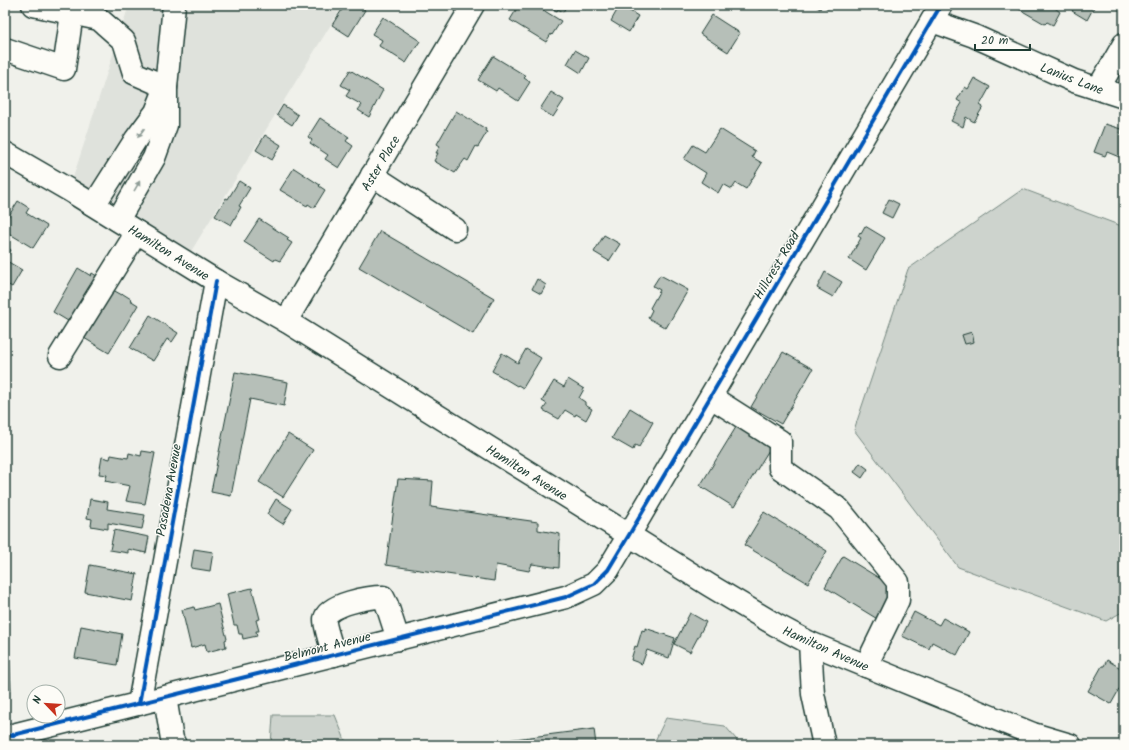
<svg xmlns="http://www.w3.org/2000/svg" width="1129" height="750" viewBox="0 0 1129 750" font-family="Kalam,sans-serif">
  <rect width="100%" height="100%" fill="#f0f1eb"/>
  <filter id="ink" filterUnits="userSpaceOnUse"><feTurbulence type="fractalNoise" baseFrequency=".025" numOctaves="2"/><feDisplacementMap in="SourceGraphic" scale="8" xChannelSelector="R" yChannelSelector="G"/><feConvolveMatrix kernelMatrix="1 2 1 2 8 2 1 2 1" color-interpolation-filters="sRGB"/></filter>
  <g filter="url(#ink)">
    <!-- built -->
    <polygon fill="#dfe2dc" points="129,5 343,5 185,261 69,190"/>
    <!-- green -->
    <g fill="#cdd3cd" stroke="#768880">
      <polygon points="1023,189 1124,227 1124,611 1106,621 958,567 854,430 908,269"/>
      <polygon points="273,715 335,715 347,745 271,745"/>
      <polygon points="666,718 725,726 741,745 653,745"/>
    </g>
    <!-- building -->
    <g fill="#b6bfb8" stroke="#1f3d34">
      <polygon points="345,5 358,5 365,10 349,36 332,25"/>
      <polygon points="519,5 535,5 561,21 552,35 551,34 546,42 510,20"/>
      <polygon points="546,5 567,5 563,12 558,9 557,11"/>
      <polygon points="620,5 638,16 629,32 611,21"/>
      <polygon points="814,5 831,5 828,9 822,5 820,9"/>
      <polygon points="1012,5 1057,5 1055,8 1060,12 1053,25 1047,22 1045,24"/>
      <polygon points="1072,5 1095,5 1087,20 1072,11 1075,6"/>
      <polygon points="712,15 740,33 728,52 700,34"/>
      <polygon points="383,17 420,41 406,63 379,46 382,40 372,34"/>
      <polygon points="575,50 589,58 581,73 567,64"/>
      <polygon points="493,56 526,76 524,78 530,82 518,101 498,88 496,91 478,80"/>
      <polygon points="350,70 383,90 369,117 358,110 362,105 346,96 350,90 341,85"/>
      <polygon points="974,78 990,87 980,105 983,107 974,122 966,117 963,127 951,121 962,103 957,100 965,87 968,89"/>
      <polygon points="551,92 564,100 553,117 540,109"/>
      <polygon points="283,105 298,115 292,125 277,115"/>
      <polygon points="456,111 486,129 485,131 487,132 478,147 476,146 468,161 465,159 455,173 434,161 438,153 436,153 440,146 437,144"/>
      <polygon points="320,118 349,137 346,141 353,146 339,168 325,159 328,155 310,143 312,140 308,137"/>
      <polygon points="1105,124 1121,129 1120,133 1124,134 1124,159 1107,152 1105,156 1094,152"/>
      <polygon points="720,129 755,151 752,157 762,163 746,189 736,183 732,189 723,184 718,193 701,182 706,173 684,159 693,145 705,152"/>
      <polygon points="265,135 281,145 272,160 256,150"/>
      <polygon points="294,168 320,185 319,186 325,190 314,208 308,204 307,206 280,190"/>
      <polygon points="239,181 250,188 239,206 241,207 231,225 215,216 226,198 228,199"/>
      <polygon points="889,199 899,204 892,218 882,213"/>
      <polygon points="18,201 29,208 26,213 47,226 33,248 5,231 5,222"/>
      <polygon points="259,219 289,238 287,240 292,243 280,261 275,259 274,261 244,242"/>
      <polygon points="865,226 885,238 866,270 849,259 861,238 858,236 860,232 861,233"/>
      <polygon points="380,231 494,298 473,334 359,267"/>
      <polygon points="604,235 620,244 609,261 594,252"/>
      <polygon points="5,246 11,250 5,260 22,270 12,287 5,283"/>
      <polygon points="78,268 91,276 92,273 103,280 79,319 72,314 68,321 53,312"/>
      <polygon points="825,272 842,282 833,297 817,288"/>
      <polygon points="660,275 688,290 666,328 648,318 652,310 650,308 660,290 653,286"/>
      <polygon points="537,279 546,285 541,294 532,289"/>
      <polygon points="113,290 122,295 123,294 131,299 130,300 138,305 109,353 84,338"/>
      <polygon points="150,315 178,333 172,342 167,339 153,361 130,348"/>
      <polygon points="972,332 974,342 965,344 962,335"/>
      <polygon points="526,349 541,358 523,388 518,385 517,386 492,371 502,353 518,363"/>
      <polygon points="783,352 813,369 781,424 751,407"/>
      <polygon points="235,372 288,382 284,406 250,399 231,496 211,492"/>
      <polygon points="568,379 584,389 579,398 585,402 585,405 592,409 586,420 576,414 575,416 565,410 559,419 543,410 547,404 542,401 554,381 564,387"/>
      <polygon points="630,408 653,422 639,447 635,445 633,450 612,438"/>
      <polygon points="741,419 775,440 734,507 700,486"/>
      <polygon points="288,434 313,450 283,497 259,482"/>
      <polygon points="142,451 155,453 145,504 126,501 130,486 105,481 107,475 99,474 102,457 110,459 111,455 128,458 129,453 141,456"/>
      <polygon points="860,463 868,469 862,478 854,472"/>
      <polygon points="398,479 433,481 431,507 538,522 538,530 560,534 559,568 532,564 529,571 496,565 494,581 386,565"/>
      <polygon points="90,499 108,502 107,509 145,515 142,529 108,523 108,529 91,526 92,519 87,518"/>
      <polygon points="276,499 292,509 283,524 267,514"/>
      <polygon points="764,512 827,551 808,583 744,545"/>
      <polygon points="114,530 149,537 146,553 128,549 128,553 110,550"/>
      <polygon points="194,549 213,552 210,571 191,568"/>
      <polygon points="843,556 897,589 879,620 825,587"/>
      <polygon points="90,565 137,574 132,601 85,592"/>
      <polygon points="252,588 260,619 256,620 259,631 256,631 257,636 243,639 242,634 239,634 237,625 234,625 227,594"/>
      <polygon points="218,604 227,639 225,640 226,647 207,652 205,644 191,648 182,610 194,607 195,610"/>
      <polygon points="914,612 939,625 943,618 969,632 957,655 932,642 929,649 902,636"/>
      <polygon points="690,613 706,622 690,652 674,644"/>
      <polygon points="81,626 122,634 117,665 75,658"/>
      <polygon points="645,628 675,638 669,658 647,650 642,664 631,660 635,646 637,647 642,630 645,631"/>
      <polygon points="5,643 9,643 11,690 5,690"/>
      <polygon points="1107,660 1124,670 1124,681 1111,704 1088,691 1102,666 1104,666"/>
      <polygon points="594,729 596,745 467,745"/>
    </g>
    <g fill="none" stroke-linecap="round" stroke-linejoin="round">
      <!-- minor casing -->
      <g stroke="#1f3d34" stroke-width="25">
        <g id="minor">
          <polyline points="33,5 99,19 124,41 134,73 166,87"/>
          <polyline points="932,21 974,36 1074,81 1124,97"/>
          <polyline points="5,49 64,69 72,13"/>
          <polyline points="1098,89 1124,44"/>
          <polyline points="372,175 455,229"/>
          <polyline points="94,205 136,139 156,112 164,92"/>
          <polyline points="118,220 154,158 166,125 166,87 174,5"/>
          <polyline points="286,321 473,5"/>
          <polyline points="60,356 137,232"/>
          <polyline points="711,397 780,441 780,468 839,509 898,582 898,600 866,666"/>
          <polyline points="810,643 813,694 824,745"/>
          <path d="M 334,655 C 332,648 324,625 325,619 C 328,604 369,597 383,597 L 387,605 L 398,639"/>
          <polyline points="165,697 172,739 175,745"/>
          <polyline points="139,704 216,281"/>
          <polyline points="5,737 566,597 594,584 608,570 629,535 941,5"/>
        </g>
      </g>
      <!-- major casing -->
      <g stroke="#1f3d34" stroke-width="25">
        <polyline id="major" points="5,153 69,190 216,281 286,321 709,585 776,625 810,643 1033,734 1070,745"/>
      </g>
      <!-- minor -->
      <use href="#minor" stroke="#fdfcf7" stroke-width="22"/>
      <!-- major -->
      <use href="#major" stroke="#fdfcf7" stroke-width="22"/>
      <!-- cycleway casing -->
      <g stroke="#fdfcf7" stroke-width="6">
        <g id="cycleway">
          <polyline points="139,704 216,281"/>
          <polyline points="5,737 566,597 594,584 608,570 629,535 941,5"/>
        </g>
      </g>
      <!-- cycleway -->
      <use href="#cycleway" stroke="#0057b8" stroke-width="4"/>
    </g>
    <!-- one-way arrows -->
    <defs><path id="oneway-solid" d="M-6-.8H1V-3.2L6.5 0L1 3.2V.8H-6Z"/></defs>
    <g fill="#8e9c96">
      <use href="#oneway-solid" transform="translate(141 133) rotate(126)"/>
      <use href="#oneway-solid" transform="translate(137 186) rotate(-60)"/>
    </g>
  </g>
  <g text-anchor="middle" stroke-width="3" stroke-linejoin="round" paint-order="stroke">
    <!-- street labels -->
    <g font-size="13" fill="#1f3d34" stroke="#fdfcf7">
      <text transform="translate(1072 78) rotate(21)" y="5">Lanius Lane</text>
      <text transform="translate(380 163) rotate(-59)" y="5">Aster Place</text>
      <text transform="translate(169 252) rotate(32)" y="5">Hamilton Avenue</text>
      <text transform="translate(776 265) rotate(-59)" y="5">Hillcrest Road</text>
      <text transform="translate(527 472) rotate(32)" y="5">Hamilton Avenue</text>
      <text transform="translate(168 490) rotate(-80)" y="5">Pasadena Avenue</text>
      <text transform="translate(327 646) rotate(-14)" y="5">Belmont Avenue</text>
      <text transform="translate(826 648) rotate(24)" y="5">Hamilton Avenue</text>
    </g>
  </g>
  <!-- margin -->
  <rect width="1129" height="750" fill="none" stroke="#fdfcf7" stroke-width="20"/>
  <rect x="10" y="10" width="1109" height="730" fill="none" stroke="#1f3d34" stroke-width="1.5" filter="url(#ink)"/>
  <!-- north arrow -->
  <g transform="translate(46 704) rotate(295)"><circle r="19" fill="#fdfcf7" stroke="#a4b0a9"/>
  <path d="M0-3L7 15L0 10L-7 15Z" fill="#c8321e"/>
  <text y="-6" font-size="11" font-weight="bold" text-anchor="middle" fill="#1f3d34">N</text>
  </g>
  <!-- scale -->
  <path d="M975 44v6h55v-6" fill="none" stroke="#1f3d34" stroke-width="2"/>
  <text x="981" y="44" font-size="12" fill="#1f3d34" stroke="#fdfcf7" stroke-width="3" paint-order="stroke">20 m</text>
</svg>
